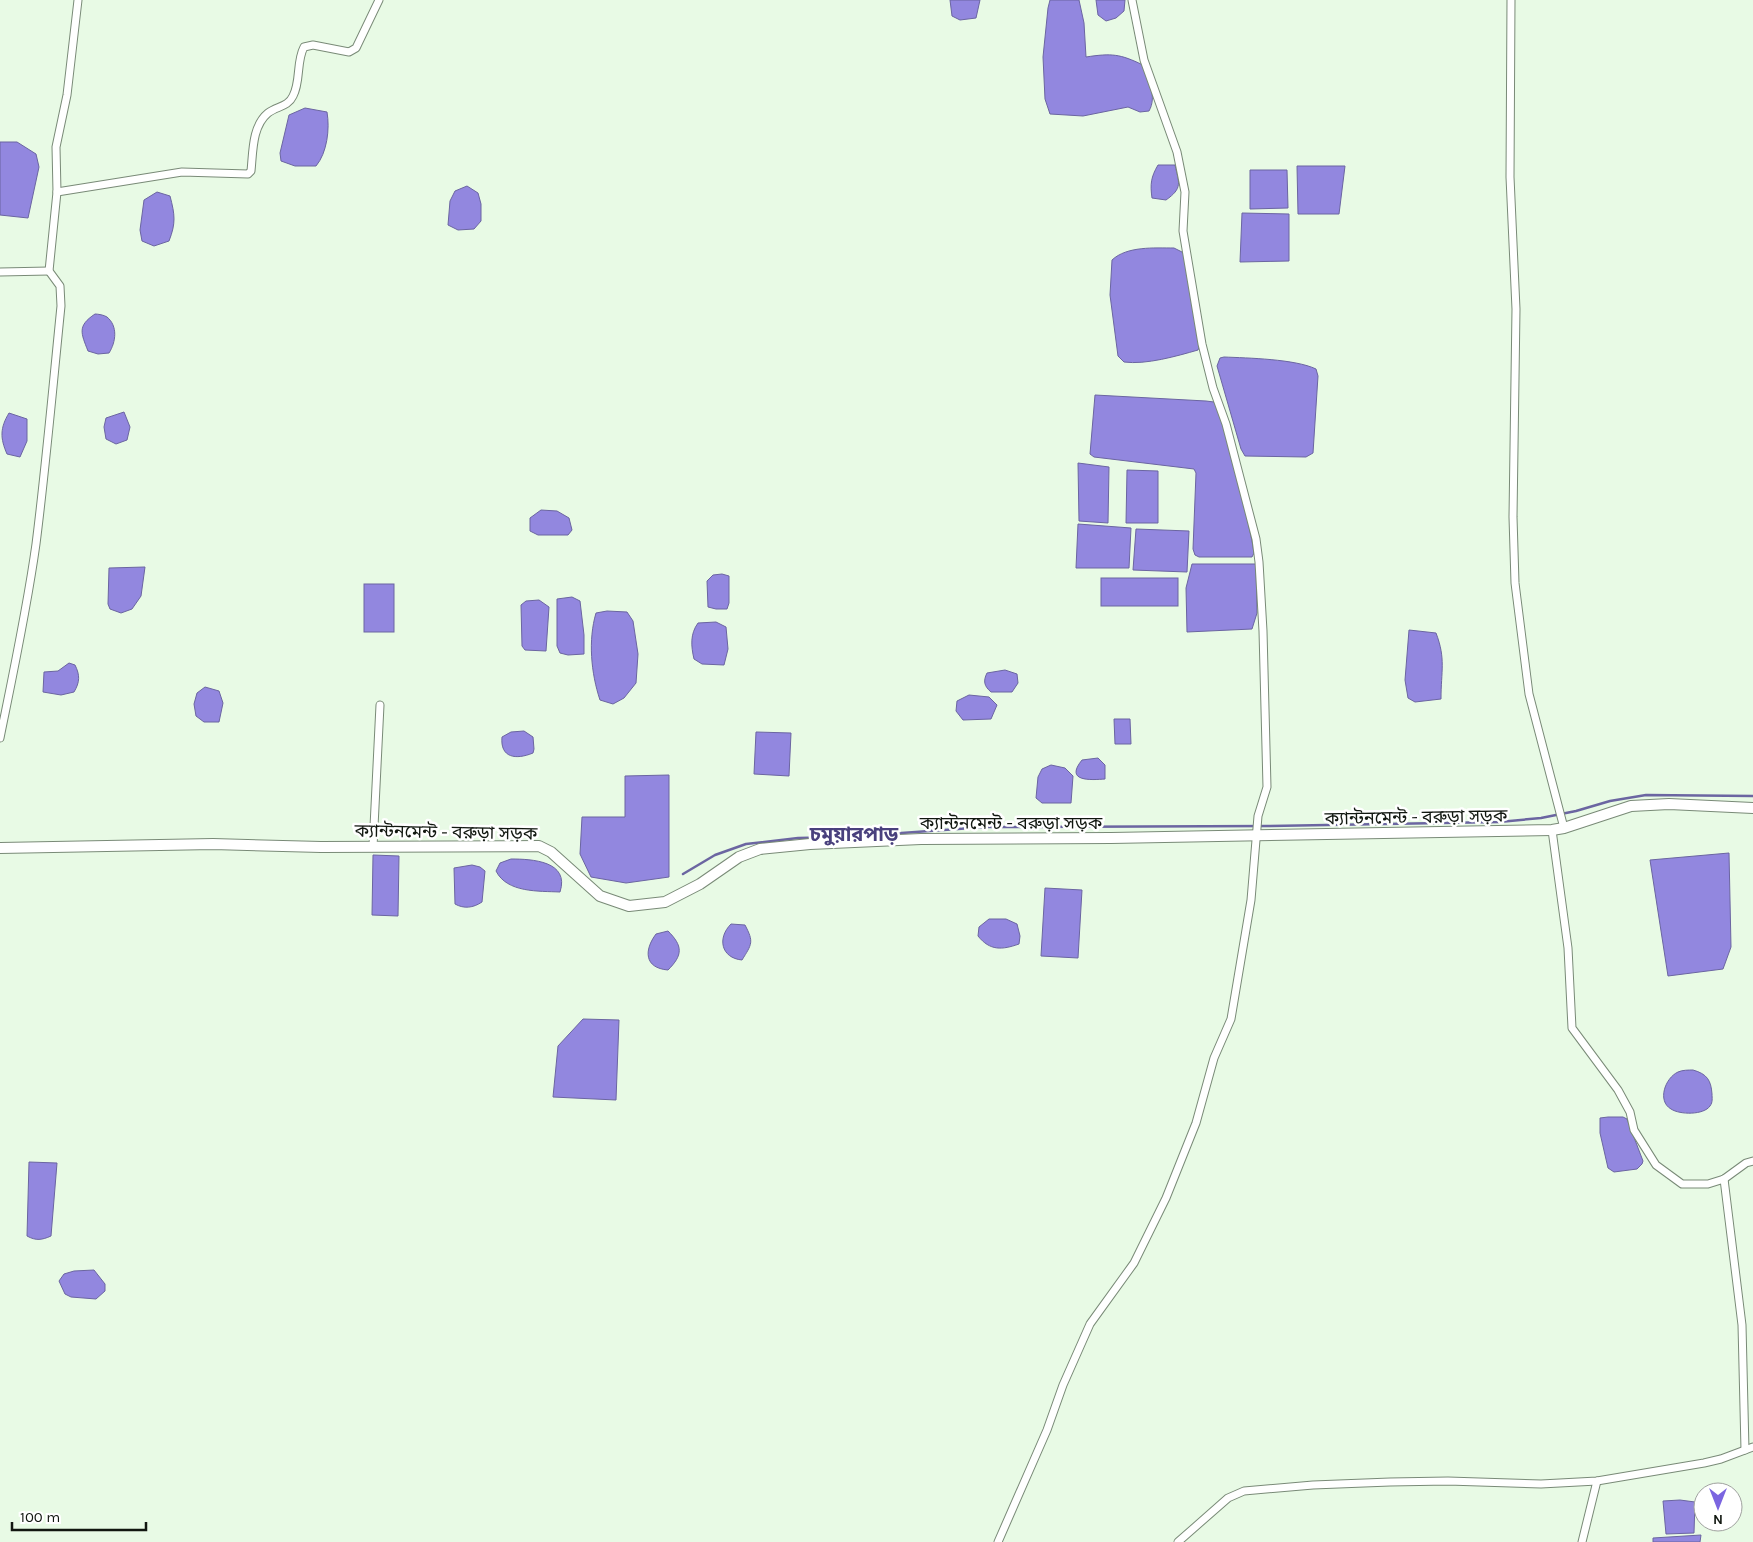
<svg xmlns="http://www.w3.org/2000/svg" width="1753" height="1542" viewBox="0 0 1753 1542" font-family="Karla,'Noto Sans Bengali',sans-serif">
  <rect width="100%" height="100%" fill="#e8fae5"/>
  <!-- water -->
  <g fill="#9287df" stroke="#6b65a1">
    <polygon points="950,0 980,0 976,18 960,20 952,16"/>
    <path d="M 1050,0 L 1079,0 L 1084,23 L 1086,57 C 1112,53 1120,54 1143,65 C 1149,80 1157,97 1149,111 L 1140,112 L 1128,107 L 1083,116 L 1050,114 L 1045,99 L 1043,57 L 1048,8 Z"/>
    <polygon points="1096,0 1125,0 1124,11 1116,18 1106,21 1098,15"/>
    <path d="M 305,108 L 327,112 C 330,129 327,153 316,166 L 295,166 L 281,161 L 280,153 L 289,115 Z"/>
    <polygon points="0,142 17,142 36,154 39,167 28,218 0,215"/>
    <path d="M 1158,165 L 1175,165 C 1179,183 1183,188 1166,200 L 1152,198 C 1150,184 1151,177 1158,165 Z"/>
    <polygon points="1297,166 1345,166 1339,214 1298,214"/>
    <polygon points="1250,170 1287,170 1288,208 1250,209"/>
    <polygon points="467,186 478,193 481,204 481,221 474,229 458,230 448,225 450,201 455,191"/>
    <path d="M 157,192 L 170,196 C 175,215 176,223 169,241 L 154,246 L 142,241 L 140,230 L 144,200 Z"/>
    <polygon points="1242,213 1289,214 1289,261 1240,262"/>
    <path d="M 1174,248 L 1182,252 L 1186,257 L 1200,345 L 1198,350 C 1177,356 1146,365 1124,362 L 1118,356 L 1110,295 L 1112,260 C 1127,246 1154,248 1174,248 Z"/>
    <path d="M 95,314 C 98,314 104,315 107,317 C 118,326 116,342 109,353 L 98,354 L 88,351 C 81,333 77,326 95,314 Z"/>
    <path d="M 1224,357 C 1248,358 1295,359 1316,369 L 1318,376 L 1313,453 L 1306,457 L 1245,456 L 1241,449 L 1217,366 L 1220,358 Z"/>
    <polygon points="1095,395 1206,401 1214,402 1219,405 1235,461 1252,541 1254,553 1252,557 1199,557 1195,555 1193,549 1196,473 1194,469 1094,457 1090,454"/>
    <polygon points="124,412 130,427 127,440 116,444 106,439 104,427 106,418"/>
    <path d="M 9,413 L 27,419 L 27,441 L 20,457 L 7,454 C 0,438 0,428 9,413 Z"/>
    <polygon points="1078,463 1109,467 1108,523 1079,521"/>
    <polygon points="1127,470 1158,471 1158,523 1126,523"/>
    <polygon points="541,510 557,511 569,518 572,530 568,535 538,535 530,531 530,518"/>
    <polygon points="1078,524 1131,528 1129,568 1076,568"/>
    <polygon points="1136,529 1189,531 1187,572 1133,570"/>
    <polygon points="1192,564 1256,564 1257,613 1252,629 1187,632 1186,588"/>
    <polygon points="145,567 141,596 132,609 121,613 110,609 108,604 109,568"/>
    <polygon points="722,574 729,576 729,603 727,609 716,609 708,607 707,581 713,575"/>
    <rect x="1101" y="578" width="77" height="28"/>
    <rect x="364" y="584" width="30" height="48"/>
    <polygon points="572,597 580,601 584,635 584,654 568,655 560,653 557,646 557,599"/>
    <polygon points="539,600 549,607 546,651 525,650 522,646 521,605 526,601"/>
    <path d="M 607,611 L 627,612 L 633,621 L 638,654 L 636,683 L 624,698 L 613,704 L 600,700 C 591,673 588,640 596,613 Z"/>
    <path d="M 716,622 L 726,627 L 728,649 L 724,665 L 702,664 L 694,659 C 691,646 690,634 698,623 Z"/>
    <path d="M 1409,630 L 1436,633 C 1446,659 1441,671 1441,699 L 1415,702 L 1408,698 L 1405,680 Z"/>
    <path d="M 69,663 L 75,665 C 80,675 80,682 74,692 L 61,695 L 43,692 L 44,672 L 58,671 Z"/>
    <path d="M 1005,670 L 1017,674 L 1018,683 L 1012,692 L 991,692 C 984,686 983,681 987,673 Z"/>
    <polygon points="205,687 219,691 223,703 219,722 204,722 196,716 194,704 197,693"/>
    <polygon points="969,695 989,697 997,705 991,719 963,720 956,711 957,701"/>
    <polygon points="1114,719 1130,719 1131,744 1115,744"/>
    <path d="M 524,731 L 533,737 L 534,749 L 533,753 C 516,760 500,758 502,737 L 511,732 Z"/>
    <polygon points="756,732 791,733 789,776 754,774"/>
    <path d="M 1098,758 L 1105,765 L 1105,779 C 1091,780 1064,782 1082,760 Z"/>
    <polygon points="1051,765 1065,768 1073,776 1071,803 1042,803 1036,798 1038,777 1042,769"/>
    <polygon points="669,775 669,877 626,883 591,877 580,854 582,817 625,817 625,776"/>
    <polygon points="1729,853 1731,947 1723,969 1668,976 1650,860"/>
    <polygon points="373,855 399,856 398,916 372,915"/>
    <path d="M 511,859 C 532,859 570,861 560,892 C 539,891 507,893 496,871 L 500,863 Z"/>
    <path d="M 472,865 L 480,867 L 485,871 L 482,902 C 473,908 464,909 455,904 L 454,868 Z"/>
    <polygon points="1045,888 1082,890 1078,958 1041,956"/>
    <path d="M 989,919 L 1006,919 L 1017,924 L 1020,936 L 1019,944 C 1002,950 990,951 978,936 L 979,927 Z"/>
    <path d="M 731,924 L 745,925 C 754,942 752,944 742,960 C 721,958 717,938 731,924 Z"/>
    <path d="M 668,931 C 683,946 683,955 668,970 C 644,968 644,950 656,934 Z"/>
    <polygon points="583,1019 619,1020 616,1100 553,1097 558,1046"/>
    <path d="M 1693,1070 C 1707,1074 1711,1080 1712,1094 C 1712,1098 1713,1102 1710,1106 C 1704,1115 1680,1115 1671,1109 C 1657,1101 1665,1078 1678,1072 C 1682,1070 1689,1070 1693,1070 Z"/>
    <polygon points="1608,1117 1623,1117 1627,1119 1643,1161 1642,1164 1637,1169 1614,1172 1608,1168 1600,1133 1600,1118"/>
    <path d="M 29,1162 L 57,1163 L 51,1236 C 42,1240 36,1241 27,1236 Z"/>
    <polygon points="94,1270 105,1284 105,1291 96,1299 71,1297 65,1294 59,1281 64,1274 74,1271"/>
    <polygon points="1680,1500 1695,1502 1694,1533 1666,1534 1663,1501"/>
    <polygon points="1701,1535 1700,1542 1653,1542 1653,1538"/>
  </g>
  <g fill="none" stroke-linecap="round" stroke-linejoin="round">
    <!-- stream -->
    <polyline stroke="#6b65a1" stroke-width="2.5" points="683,874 715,855 746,844 798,838 845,837 986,827 1269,826 1499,822 1541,818 1576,811 1610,801 1646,795 1753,796"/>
    <!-- minor casing -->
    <g stroke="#798a77" stroke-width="9">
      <g id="minor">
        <polyline points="1511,0 1510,177 1516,309 1513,517 1515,583 1529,694 1564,828"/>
        <path d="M 57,192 L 182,172 L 248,174 L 251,171 C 253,152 252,126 268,113 C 277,106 288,107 293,96 C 301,81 296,62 304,47 L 313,45 L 349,52 L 356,48 L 379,0"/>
        <polyline points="0,272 49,271"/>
        <path d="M 0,738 C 13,674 27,609 36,544 C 46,465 53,385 61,306 L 60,286 L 49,271 L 57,192 L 56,147 L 67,95 L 78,0"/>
        <polyline points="1552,830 1568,948 1572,1028 1618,1090 1630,1112 1634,1130 1656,1165 1682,1184 1708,1184 1724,1179 1746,1163 1753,1161"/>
        <polyline points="373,847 380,705"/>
        <polyline points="1724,1179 1742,1325 1745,1450"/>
        <polyline points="998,1542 1047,1430 1063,1385 1090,1324 1134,1263 1166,1198 1196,1123 1214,1058 1231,1019 1251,900 1258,816 1267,787 1263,631 1259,562 1256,539 1226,424 1213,388 1202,344 1183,231 1185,192 1177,152 1144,60 1132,0"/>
        <polyline points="1178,1542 1228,1498 1244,1491 1313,1485 1390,1482 1448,1481 1541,1484 1597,1481 1704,1463 1721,1459 1753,1447"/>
        <polyline points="1582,1542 1597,1481"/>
      </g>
    </g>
    <!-- secondary casing -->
    <g stroke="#798a77" stroke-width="12">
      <polyline id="secondary" points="0,848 213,844 321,847 539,846 551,852 600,896 629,906 665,902 700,884 739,857 760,849 810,844 921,839 1111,838 1552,830 1564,828 1631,806 1669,804 1753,808"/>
    </g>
    <!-- minor -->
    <use href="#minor" stroke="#fff" stroke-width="7"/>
    <!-- secondary -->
    <use href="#secondary" stroke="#fff" stroke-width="10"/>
  </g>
  <g text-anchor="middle" stroke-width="5" stroke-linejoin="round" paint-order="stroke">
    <!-- street labels -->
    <g font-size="18" fill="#111710" stroke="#fff">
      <text transform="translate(1416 817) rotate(-1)" y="6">ক্যান্টনমেন্ট - বরুড়া সড়ক</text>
      <text x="1011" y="829">ক্যান্টনমেন্ট - বরুড়া সড়ক</text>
      <text transform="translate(446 832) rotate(1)" y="6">ক্যান্টনমেন্ট - বরুড়া সড়ক</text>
    </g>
    <!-- quarter labels -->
    <g font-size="20" font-weight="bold" fill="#49407d" stroke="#fff">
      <text x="854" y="841">চমুয়ারপাড়</text>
    </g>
  </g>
  <!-- north arrow -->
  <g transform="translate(1718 1507) rotate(180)"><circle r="24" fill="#ffffff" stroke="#a0a29f"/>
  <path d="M0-4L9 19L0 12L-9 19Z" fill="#7b65e0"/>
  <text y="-8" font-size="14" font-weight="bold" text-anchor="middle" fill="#111710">N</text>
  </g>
  <!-- scale -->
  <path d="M12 1522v8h134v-8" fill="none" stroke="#111710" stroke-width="2.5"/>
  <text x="20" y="1522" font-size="15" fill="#111710" stroke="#ffffff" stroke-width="4" paint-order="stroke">100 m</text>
</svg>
